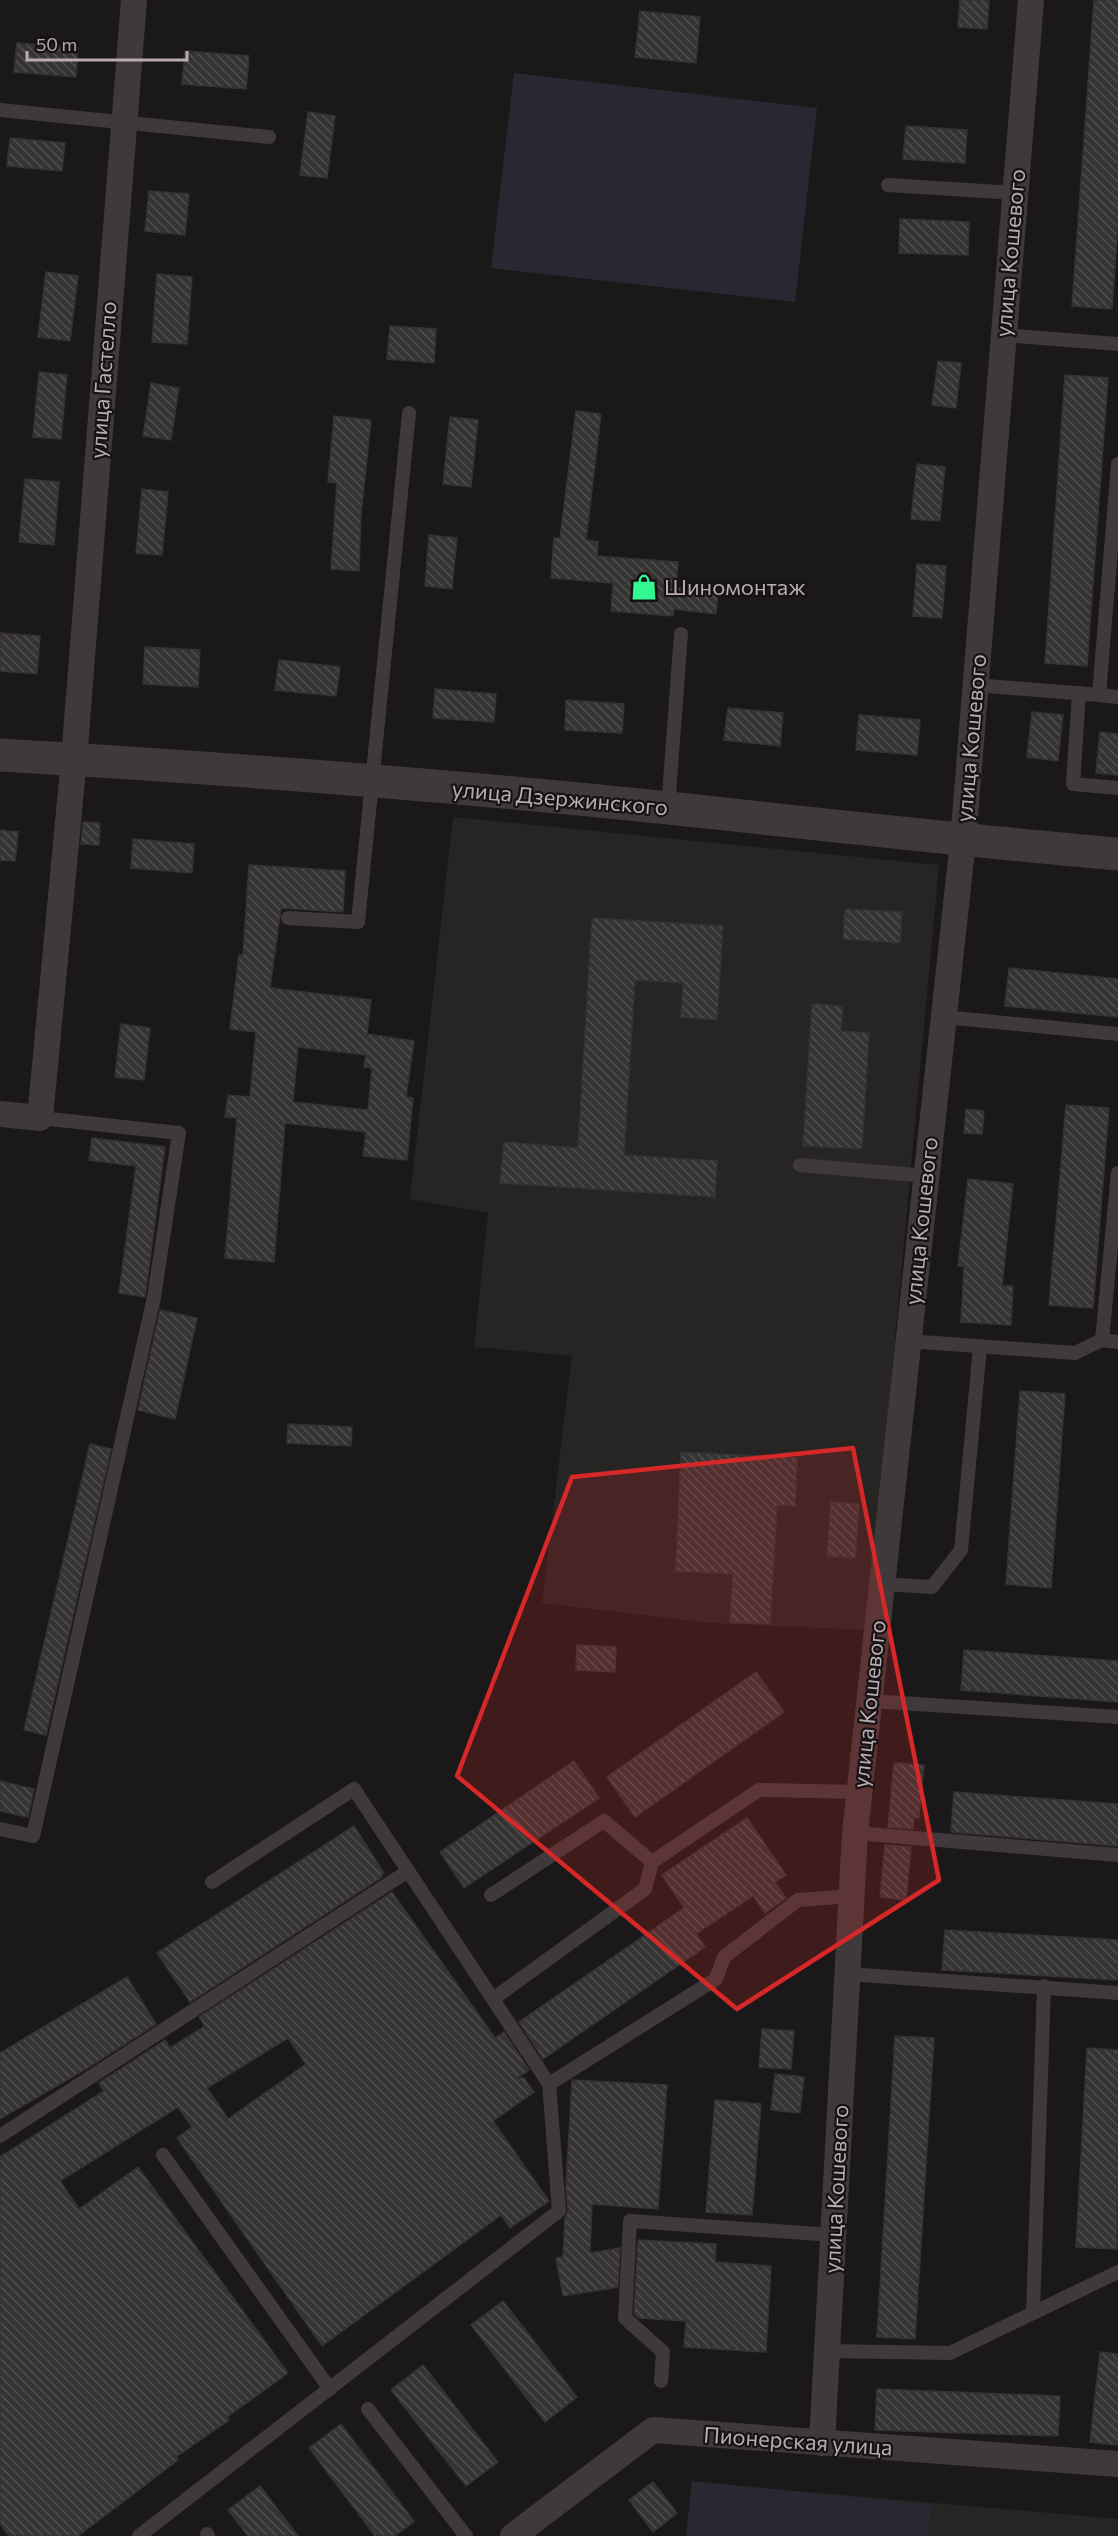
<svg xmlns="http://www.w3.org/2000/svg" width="1118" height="2536" viewBox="0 0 1118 2536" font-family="Commissioner,sans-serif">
  <defs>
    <pattern id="building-back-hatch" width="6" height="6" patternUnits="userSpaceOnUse" patternTransform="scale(1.5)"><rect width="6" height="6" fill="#363333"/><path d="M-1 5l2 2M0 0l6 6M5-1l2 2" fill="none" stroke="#514e4e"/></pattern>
  </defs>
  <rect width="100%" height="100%" fill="#1a1818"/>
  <!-- built -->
  <g fill="#272424">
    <polygon points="453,817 939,865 868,1630 711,1623 542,1603 572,1356 474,1347 488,1213 410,1199"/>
    <polygon points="694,2482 1118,2519 1118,2536 689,2536"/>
  </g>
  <!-- green -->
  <g fill="#282832">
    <polygon points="514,73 817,108 795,302 491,268"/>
    <polygon points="692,2481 931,2505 928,2536 686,2536"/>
  </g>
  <!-- building -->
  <g fill="url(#building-back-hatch)" stroke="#363233" stroke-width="1.5" fill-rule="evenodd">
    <polygon points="960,0 989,0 987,29 958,27"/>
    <polygon points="1094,0 1118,0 1118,223 1112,309 1072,306"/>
    <polygon points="640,11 700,17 696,63 635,57"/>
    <polygon points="17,43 78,48 76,77 14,72"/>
    <polygon points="185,51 249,56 246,89 182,84"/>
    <polygon points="308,112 335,116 327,178 300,175"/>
    <polygon points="906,126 967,130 965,163 903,159"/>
    <polygon points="10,138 65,143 62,171 7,166"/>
    <polygon points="149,191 189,194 185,235 145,231"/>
    <polygon points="900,219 969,222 968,255 899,253"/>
    <polygon points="46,272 78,276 70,341 38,337"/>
    <polygon points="157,274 192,277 187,344 152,342"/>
    <polygon points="390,326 436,329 434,363 387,359"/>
    <polygon points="938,361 961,363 956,408 932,405"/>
    <polygon points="39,372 67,375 61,439 33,437"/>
    <polygon points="1065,375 1108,378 1087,666 1045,663"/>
    <polygon points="151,383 179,388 171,440 143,436"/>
    <polygon points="576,411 601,414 586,540 598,542 597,556 678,562 676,587 718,592 716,614 674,609 673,616 611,611 613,583 551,578 554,538 560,538"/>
    <polygon points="334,416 371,420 361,515 359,571 331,569 337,483 328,482"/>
    <polygon points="450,417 478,420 471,487 443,484"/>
    <polygon points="917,464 945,467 940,521 911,519"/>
    <polygon points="25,479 59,482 54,545 19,542"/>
    <polygon points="142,489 168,492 162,555 136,553"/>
    <polygon points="429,535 457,538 452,589 425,586"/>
    <polygon points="917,564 946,566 942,618 913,616"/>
    <polygon points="0,633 40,636 37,674 0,671"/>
    <polygon points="145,647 200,650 198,687 143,684"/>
    <polygon points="279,660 340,667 336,696 275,690"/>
    <polygon points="435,689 496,694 494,722 433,718"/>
    <polygon points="566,700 624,704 622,733 565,730"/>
    <polygon points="728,708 783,713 780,746 724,740"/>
    <polygon points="1032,712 1063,715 1058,761 1027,757"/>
    <polygon points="859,715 920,720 917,755 856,750"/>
    <polygon points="1100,732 1118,734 1118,775 1096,773"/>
    <polygon points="83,822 100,823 99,845 81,844"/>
    <polygon points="0,830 18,832 15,861 0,860"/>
    <polygon points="133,839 194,844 192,873 131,868"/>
    <path d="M 249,865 L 345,871 L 343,912 L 281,908 L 270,988 L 371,1000 L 367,1034 L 414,1041 L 406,1097 L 413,1098 L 407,1160 L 363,1156 L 366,1132 L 285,1123 L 274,1262 L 225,1258 L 237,1118 L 225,1117 L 228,1095 L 250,1097 L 256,1032 L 230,1029 L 239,955 L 243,955 ZM 298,1047 L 366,1055 L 364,1067 L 372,1068 L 368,1110 L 293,1102 Z"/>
    <polygon points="845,909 902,912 900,943 843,939"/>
    <polygon points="592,918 723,926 717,1020 681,1017 683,983 635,980 624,1155 717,1161 715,1197 500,1183 504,1142 578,1148"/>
    <polygon points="1009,968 1118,979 1118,1017 1005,1006"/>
    <polygon points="812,1004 843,1006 841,1031 869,1033 862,1149 803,1146"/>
    <polygon points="121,1024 150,1028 144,1080 115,1077"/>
    <polygon points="1066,1105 1109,1108 1093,1308 1049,1305"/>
    <polygon points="966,1109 984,1111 982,1134 964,1133"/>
    <polygon points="92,1138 165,1147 145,1297 119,1293 136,1166 89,1160"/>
    <polygon points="968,1179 1013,1184 1002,1286 1013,1286 1011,1325 961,1322 964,1267 958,1266"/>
    <polygon points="160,1310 197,1318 175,1419 138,1410"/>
    <polygon points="1020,1391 1065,1394 1051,1588 1006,1584"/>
    <polygon points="288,1424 352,1427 351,1446 287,1443"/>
    <polygon points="90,1444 111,1449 46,1735 24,1730"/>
    <polygon points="681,1452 797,1458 795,1506 777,1505 770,1624 730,1622 733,1574 676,1571"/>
    <polygon points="831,1502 859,1504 855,1558 827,1556"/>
    <polygon points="577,1645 616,1647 615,1672 576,1670"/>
    <polygon points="964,1650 1118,1661 1118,1702 961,1690"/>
    <polygon points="756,1672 784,1712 635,1817 607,1777"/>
    <polygon points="574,1761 599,1798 464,1888 440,1852"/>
    <polygon points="894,1763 924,1765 919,1818 914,1818 913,1829 888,1827"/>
    <polygon points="0,1781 34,1789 28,1817 0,1811"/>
    <polygon points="954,1792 1118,1804 1118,1846 951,1832"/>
    <polygon points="747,1818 786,1875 775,1882 786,1898 765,1913 753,1896 696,1934 705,1947 543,2059 519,2022 684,1908 662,1875"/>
    <polygon points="354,1826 384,1873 381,1875 382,1877 190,2002 157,1953"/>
    <polygon points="885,1845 911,1847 906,1900 880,1897"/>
    <path d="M 392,1892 L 495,2038 L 504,2032 L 529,2070 L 517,2078 L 524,2078 L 534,2092 L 493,2121 L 549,2201 L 510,2228 L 501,2215 L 322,2346 L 177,2138 L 192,2127 L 178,2107 L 60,2181 L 79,2209 L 138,2167 L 288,2373 L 227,2417 L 229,2420 L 176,2457 L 178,2460 L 78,2536 L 9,2536 L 0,2524 L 0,2157 L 104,2091 L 99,2083 L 165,2040 L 170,2048 L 205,2026 L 199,2017 ZM 288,2038 L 306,2064 L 228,2119 L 207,2088 Z"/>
    <polygon points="945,1930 1118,1940 1118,1980 942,1970"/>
    <polygon points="127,1977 156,2024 89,2067 0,2119 0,2053"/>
    <polygon points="762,2029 794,2031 791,2069 759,2067"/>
    <polygon points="895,2036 934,2038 915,2339 877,2337"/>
    <polygon points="1087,2048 1118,2050 1117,2249 1076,2247"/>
    <polygon points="775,2074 804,2077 800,2113 771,2110"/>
    <polygon points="572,2080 667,2085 658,2209 592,2204 590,2253 620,2248 618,2287 563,2296 556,2258 563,2257 565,2218 568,2211 566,2186"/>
    <polygon points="715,2100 761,2104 752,2215 706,2212"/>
    <polygon points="638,2240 716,2244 715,2262 771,2266 766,2352 684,2347 686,2321 639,2318 634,2314"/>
    <polygon points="503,2301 577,2397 545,2422 471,2325"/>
    <polygon points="1100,2352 1118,2354 1118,2445 1090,2442"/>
    <polygon points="423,2365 498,2462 466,2486 391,2390"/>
    <polygon points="877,2389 1060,2396 1058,2436 875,2430"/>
    <polygon points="341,2424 414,2521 395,2536 375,2536 309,2448"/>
    <polygon points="653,2482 677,2513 653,2532 629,2500"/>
    <polygon points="260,2486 298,2536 248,2536 228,2510"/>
  </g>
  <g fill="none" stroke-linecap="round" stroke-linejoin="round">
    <!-- service -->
    <g stroke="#3f393b" stroke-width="14">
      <polyline points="0,110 269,137"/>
      <polyline points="888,185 1015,193"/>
      <polyline points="1003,335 1118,344"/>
      <polyline points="975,685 1099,695 1118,464"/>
      <polyline points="1079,693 1073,784 1118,788"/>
      <polyline points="1099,695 1118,697"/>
      <polyline points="668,808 681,634"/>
      <polyline points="288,918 358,922 409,413"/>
      <polyline points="944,1017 1118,1034"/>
      <polyline points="800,1165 926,1176"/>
      <polyline points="1102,1340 1118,1173"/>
      <polyline points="908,1341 1075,1353 1102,1340 1118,1342"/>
      <polyline points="882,1584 932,1587 961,1550 980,1347"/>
      <polyline points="869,1701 1118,1717"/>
      <polyline points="0,1829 33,1836 154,1297 179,1133 40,1118"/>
      <polyline points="855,1833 1118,1855"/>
      <polyline points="491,1895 604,1821 652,1862"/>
      <polyline points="847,1974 1118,1993"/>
      <polyline points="493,1999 645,1889 652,1862 759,1790 859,1792"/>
      <polyline points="549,2084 716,1979 724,1957 798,1900 852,1896"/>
      <polyline points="0,2136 408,1871"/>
      <polyline points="163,2155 330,2389"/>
      <polyline points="1033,2313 1044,1986"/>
      <polyline points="827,2351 950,2353 1118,2272"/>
      <polyline points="661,2381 663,2352 625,2318 630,2221 833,2235"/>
      <polyline points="368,2409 466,2536"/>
      <polyline points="207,2534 208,2536"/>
      <polyline points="139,2536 559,2211 549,2084 354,1789 212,1882"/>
    </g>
    <!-- minor -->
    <g stroke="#3f393b" stroke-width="26">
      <polyline points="0,1114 40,1118 74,759 134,0"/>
      <polyline points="822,2443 855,1833 963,841 1031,0"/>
      <polyline points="513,2536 653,2430 1118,2464"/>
    </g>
    <!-- tertiary -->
    <path stroke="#3f393b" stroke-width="33" d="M 0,755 C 223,768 447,785 669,808 C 819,824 968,841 1118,854"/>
  </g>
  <!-- marked area -->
  <path fill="#d62828" fill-opacity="0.2" stroke="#d62828" stroke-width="4.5" stroke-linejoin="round" d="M 853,1448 L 939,1880 L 737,2009 L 457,1776 L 572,1477 Z"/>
  <!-- icons -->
  <defs>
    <g id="shop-bare" transform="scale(2.07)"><path d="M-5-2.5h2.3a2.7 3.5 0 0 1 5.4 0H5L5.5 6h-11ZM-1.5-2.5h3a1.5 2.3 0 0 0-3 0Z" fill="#33f790" stroke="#151313" stroke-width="2.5" paint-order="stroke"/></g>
  </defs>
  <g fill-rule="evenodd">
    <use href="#shop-bare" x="644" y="587"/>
  </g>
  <g text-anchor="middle" stroke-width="4.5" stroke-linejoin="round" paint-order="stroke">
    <!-- street labels -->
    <g font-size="22" fill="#baaab2" stroke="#151313">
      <text transform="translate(1010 253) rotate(-85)" y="8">улица Кошевого</text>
      <text transform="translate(103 380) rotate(-86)" y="8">улица Гастелло</text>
      <text transform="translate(971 738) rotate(-85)" y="8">улица Кошевого</text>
      <text transform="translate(560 798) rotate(5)" y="8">улица Дзержинского</text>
      <text transform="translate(921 1221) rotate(-84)" y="8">улица Кошевого</text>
      <text transform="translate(869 1704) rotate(-84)" y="8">улица Кошевого</text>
      <text transform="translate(836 2189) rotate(-87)" y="8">улица Кошевого</text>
      <text transform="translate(798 2441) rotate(4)" y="8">Пионерская улица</text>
    </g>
    <!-- poi labels -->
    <g font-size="22" fill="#baaab2" stroke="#151313" text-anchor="start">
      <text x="664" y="595">Шиномонтаж</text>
    </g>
  </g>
  <!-- scale -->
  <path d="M27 51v9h160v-9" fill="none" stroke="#baaab2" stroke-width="3"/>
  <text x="36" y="51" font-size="18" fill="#baaab2" stroke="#151313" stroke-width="4.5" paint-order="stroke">50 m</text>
</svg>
